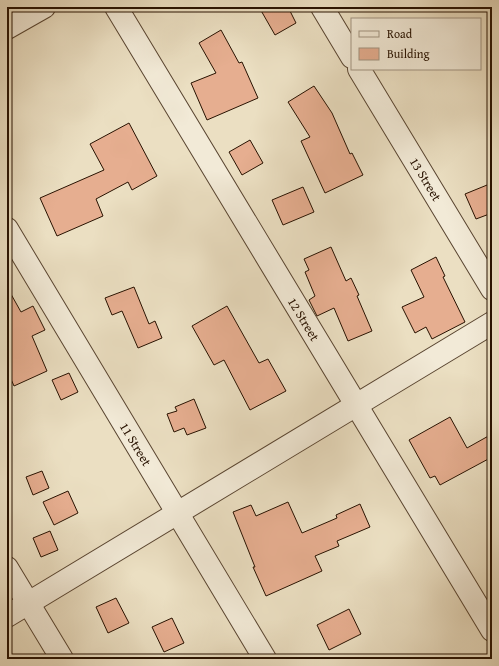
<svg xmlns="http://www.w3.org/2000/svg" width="499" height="666" viewBox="0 0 499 666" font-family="'Gentium Book Plus',serif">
  <rect width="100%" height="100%" fill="#ebdfc2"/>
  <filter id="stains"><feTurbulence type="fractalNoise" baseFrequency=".005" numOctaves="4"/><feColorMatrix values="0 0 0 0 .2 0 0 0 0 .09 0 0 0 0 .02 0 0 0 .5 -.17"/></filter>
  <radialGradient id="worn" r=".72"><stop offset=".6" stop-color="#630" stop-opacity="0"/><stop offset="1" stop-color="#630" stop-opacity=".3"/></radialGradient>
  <!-- building -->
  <g fill="#e6ae90" stroke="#281201">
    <polygon points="259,7 288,7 296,23 275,35"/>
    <polygon points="221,30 239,63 242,62 258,98 207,120 191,83 216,73 199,43"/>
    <polygon points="314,86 332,113 350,154 352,153 363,175 325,193 301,141 310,137 288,102"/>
    <polygon points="129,123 157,176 132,190 128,182 96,199 103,216 57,236 40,198 104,170 90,144"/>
    <polygon points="250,140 263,163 242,175 229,152"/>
    <polygon points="492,183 492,213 476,219 465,194"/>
    <polygon points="303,187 314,212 283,225 272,200"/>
    <polygon points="331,247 346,281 351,278 359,295 357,296 372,331 348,341 334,308 317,316 309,300 315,296 305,272 309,270 304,259"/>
    <polygon points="436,257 445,276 443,277 465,322 432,339 426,327 415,333 402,307 424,297 411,270"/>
    <polygon points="7,287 21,312 33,306 45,330 32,336 47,371 14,386 7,370"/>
    <polygon points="134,287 149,324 155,321 162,338 138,348 122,311 112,315 105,298"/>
    <polygon points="227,306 259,363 268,359 286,391 250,410 224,360 214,365 192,326"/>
    <polygon points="69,373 78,392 61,400 52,380"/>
    <polygon points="194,399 206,428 187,435 184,428 174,432 167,414 177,411 175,407"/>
    <polygon points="450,417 467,448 492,434 492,457 440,485 435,476 430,478 409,440"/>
    <polygon points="42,471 49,488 33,495 26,477"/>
    <polygon points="68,491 78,513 54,525 43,502"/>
    <polygon points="288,502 302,533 337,518 336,515 360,504 370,527 337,541 339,546 315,556 322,571 266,596 253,567 255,567 233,512 251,505 256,516"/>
    <polygon points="50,531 58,550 41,557 33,538"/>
    <polygon points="116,598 129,623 108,633 96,607"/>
    <polygon points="349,609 361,634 329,650 317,625"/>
    <polygon points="172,618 184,643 164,652 152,627"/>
  </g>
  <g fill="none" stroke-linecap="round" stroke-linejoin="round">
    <!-- minor casing -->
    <g stroke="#594531" stroke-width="24">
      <g id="minor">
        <polyline points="116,7 492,630"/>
        <polyline points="322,7 352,57"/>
        <polyline points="7,28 44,7"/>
        <polyline points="359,69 492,289"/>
        <polyline points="7,229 265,659"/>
        <polyline points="7,568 62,659"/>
        <polyline points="7,616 492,323"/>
      </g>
    </g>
    <!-- minor -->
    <use href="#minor" stroke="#f2ead7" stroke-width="22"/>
  </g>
  <g text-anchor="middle" stroke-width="3.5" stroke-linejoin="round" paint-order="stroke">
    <!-- street labels -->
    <g font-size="13" fill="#281201" stroke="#f2ead7">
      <text transform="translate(426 179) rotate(59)" y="5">13 Street</text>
      <text transform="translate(304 319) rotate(59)" y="5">12 Street</text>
      <text transform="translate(136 444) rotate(59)" y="5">11 Street</text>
    </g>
  </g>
  <!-- margin -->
  <rect width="499" height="666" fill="none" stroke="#ebdfc2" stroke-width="24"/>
  <rect x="8" y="8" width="483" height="650" fill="none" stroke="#281201" stroke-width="2"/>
  <rect x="12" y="12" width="475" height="642" fill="none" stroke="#281201"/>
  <!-- legend -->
  <rect x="351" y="18" width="130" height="52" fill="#f2ead7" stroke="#a19481"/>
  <rect x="359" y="31" width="20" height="6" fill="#f2ead7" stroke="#a19481"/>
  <text x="387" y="38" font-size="12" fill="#281201">Road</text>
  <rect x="359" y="48" width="20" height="12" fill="#e6ae90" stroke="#a19481"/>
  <text x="387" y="58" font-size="12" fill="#281201">Building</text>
  <rect width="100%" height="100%" filter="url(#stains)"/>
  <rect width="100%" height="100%" fill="url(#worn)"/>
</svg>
